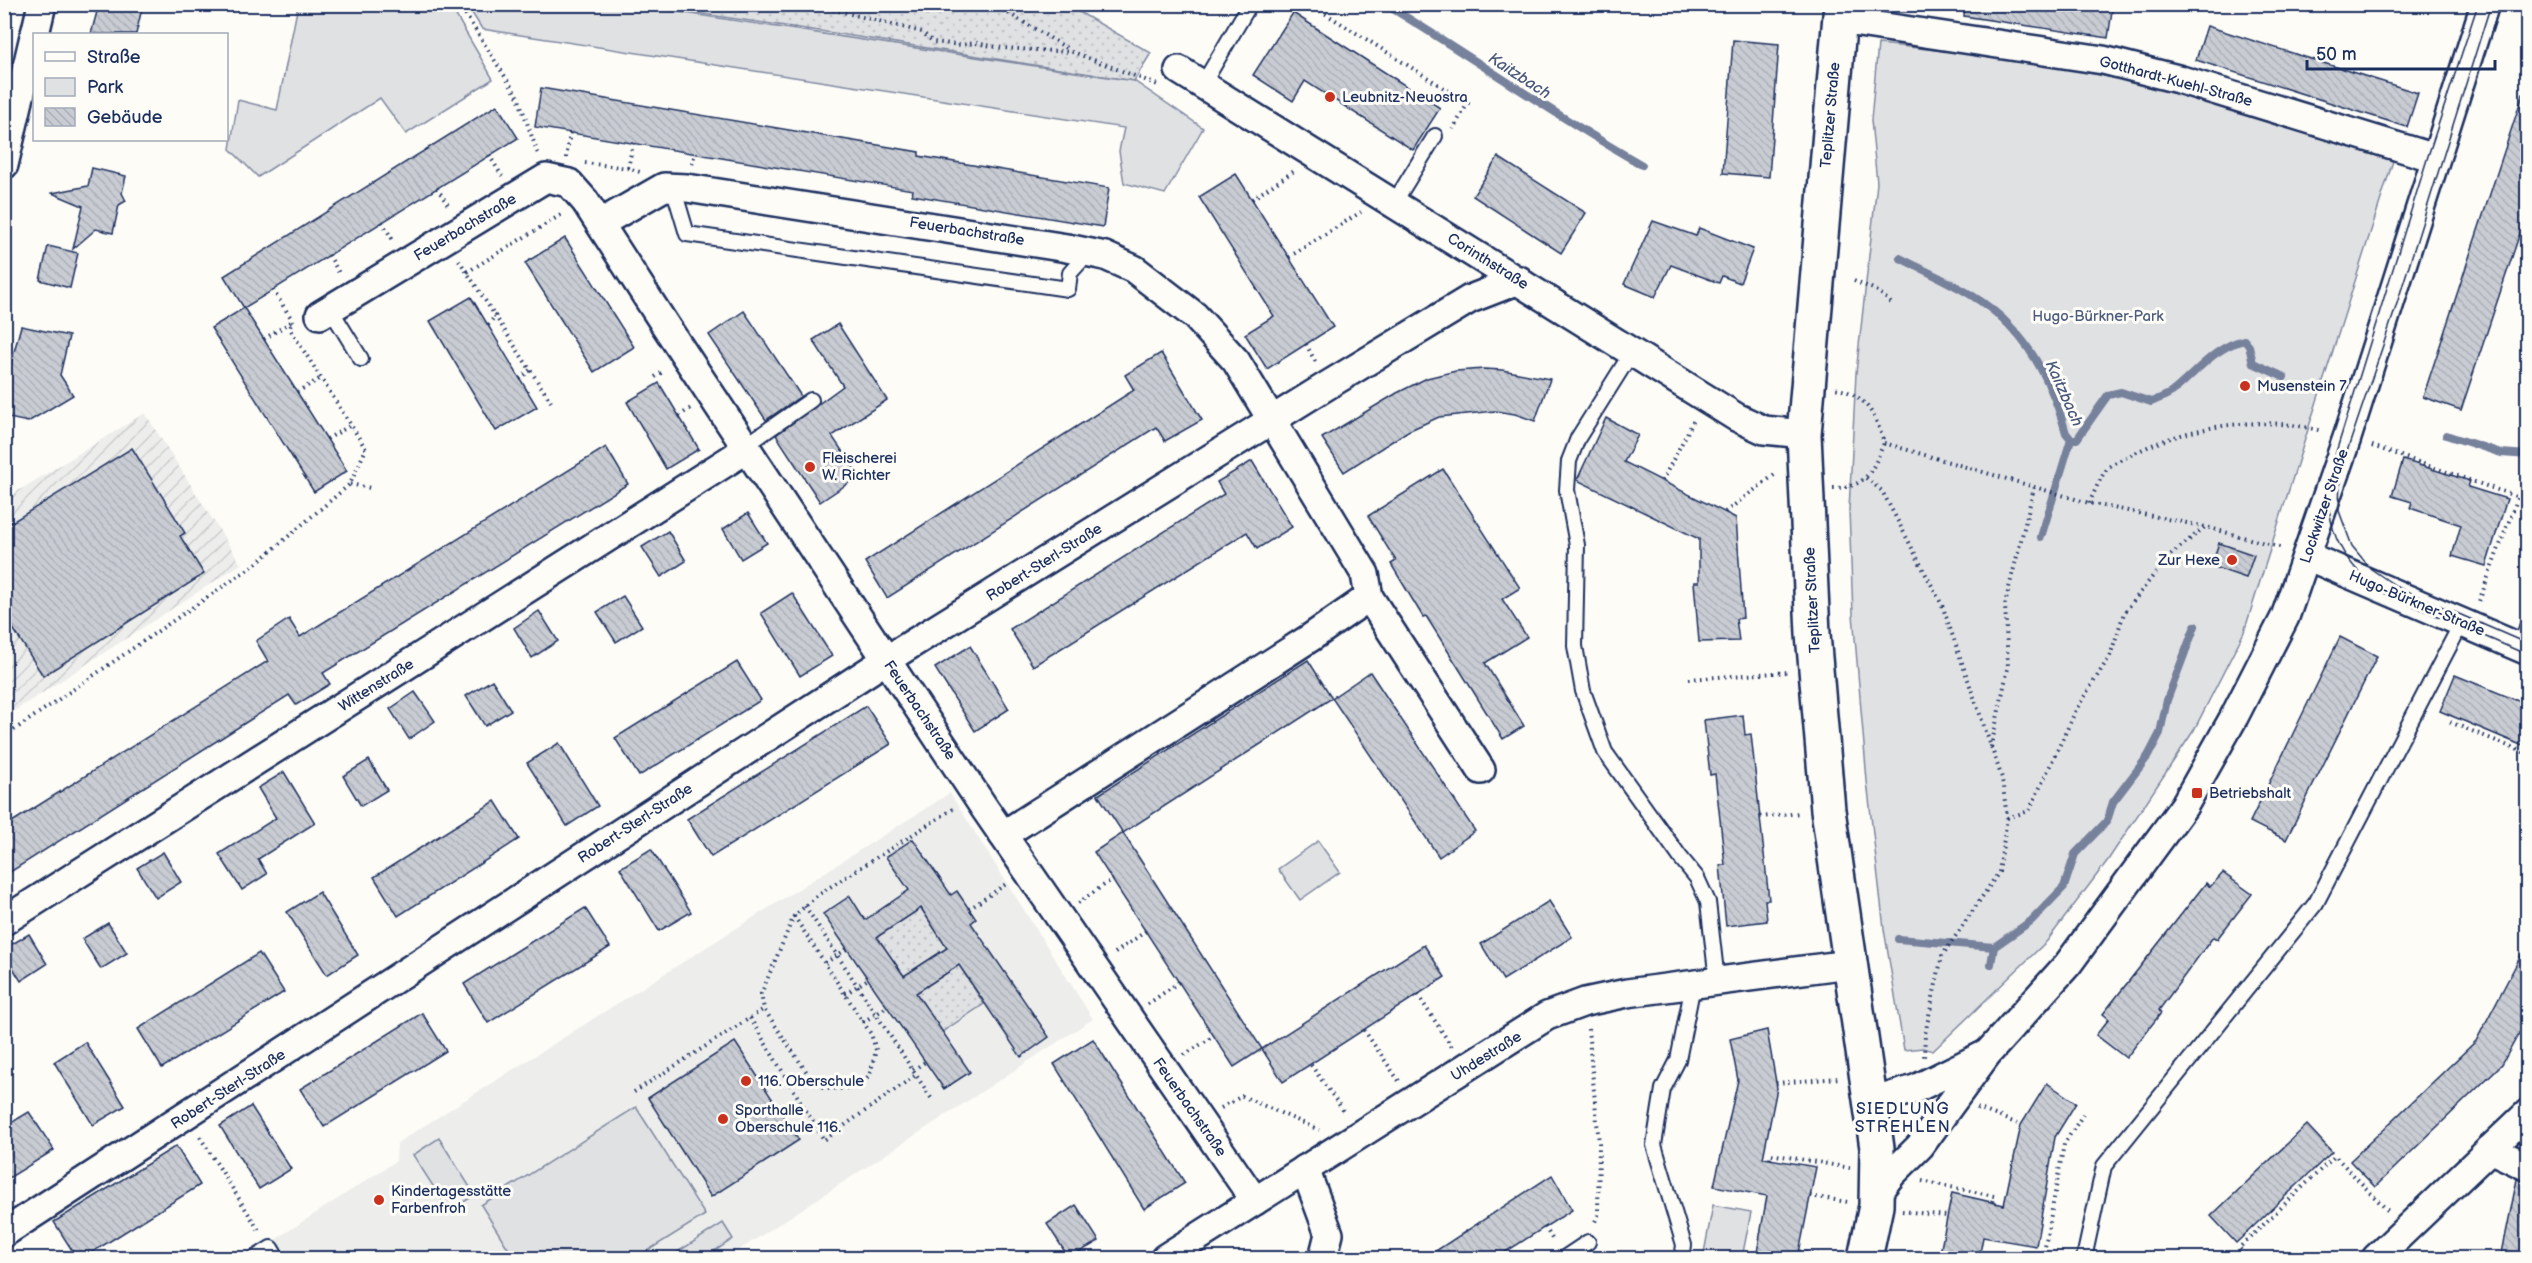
<svg xmlns="http://www.w3.org/2000/svg" width="2532" height="1263" viewBox="0 0 2532 1263" font-family="'Balsamiq Sans',sans-serif">
  <defs>
    <pattern id="industrial-furrows" width="10" height="10" patternUnits="userSpaceOnUse" patternTransform="scale(1.5)"><rect width="10" height="10" fill="#edeeec"/><path d="M-1 1l2-2M0 10L10 0M9 11l2-2" fill="none" stroke="#cbcccd"/></pattern>
    <pattern id="grass-dots" width="8" height="8" patternUnits="userSpaceOnUse" patternTransform="scale(1.5)"><rect width="8" height="8" fill="#e0e1e3"/><path d="M2 2h.1M6 6h.1" fill="none" stroke="#c0c1c5" stroke-width="1.8" stroke-linecap="round"/></pattern>
    <pattern id="building-back-hatch" width="6" height="6" patternUnits="userSpaceOnUse" patternTransform="scale(1.5)"><rect width="6" height="6" fill="#c9ccd3"/><path d="M-1 5l2 2M0 0l6 6M5-1l2 2" fill="none" stroke="#acb0b8"/></pattern>
  </defs>
  <rect width="100%" height="100%" fill="#fdfcf7"/>
  <filter id="ink" filterUnits="userSpaceOnUse"><feTurbulence type="fractalNoise" baseFrequency=".0167" numOctaves="2"/><feDisplacementMap in="SourceGraphic" scale="12" xChannelSelector="R" yChannelSelector="G"/><feConvolveMatrix kernelMatrix="1 2 1 2 8 2 1 2 1" color-interpolation-filters="sRGB"/></filter>
  <g filter="url(#ink)">
    <!-- built -->
    <polygon fill="#edeeec" points="950,793 1093,1019 727,1258 247,1258 396,1161 397,1143"/>
    <!-- industrial -->
    <polygon fill="url(#industrial-furrows)" points="145,413 241,564 5,717 5,499"/>
    <!-- grass -->
    <g fill="url(#grass-dots)" stroke="#7e88a0" stroke-width="1.5">
      <polygon points="641,5 1067,5 1151,53 1134,81 833,33"/>
      <polygon points="921,908 947,948 904,976 877,937"/>
      <polygon points="959,965 984,1004 942,1032 916,993"/>
    </g>
    <!-- green -->
    <g fill="#e0e1e3" stroke="#7e88a0" stroke-width="1.5">
      <polygon points="298,5 450,5 493,79 406,134 380,98 258,177 230,149 238,100 277,110"/>
      <polygon points="467,5 632,5 1134,81 1203,128 1165,194 1124,183 1119,151 1124,128 482,29"/>
      <path d="M 1878,44 C 1952,51 2027,60 2100,75 C 2199,95 2296,131 2393,161 L 2244,632 L 2194,730 L 2108,860 L 2047,941 L 1933,1051 L 1923,1048 L 1904,1050 L 1884,929 L 1867,781 L 1853,614 L 1849,510 L 1856,373 L 1877,183 L 1871,120 Z"/>
      <polygon points="1318,841 1340,872 1300,900 1278,869"/>
      <polygon points="636,1107 705,1215 636,1258 514,1258 481,1205"/>
      <polygon points="439,1138 475,1195 449,1211 413,1155"/>
      <polygon points="1713,1205 1751,1212 1742,1258 1703,1258"/>
      <polygon points="723,1223 733,1239 704,1258 668,1258"/>
    </g>
    <g fill="none" stroke-linecap="round" stroke-linejoin="round">
      <!-- stream -->
      <g stroke="#76819c" stroke-width="8">
        <path d="M 1385,4 C 1472,57 1554,115 1642,165"/>
        <path d="M 1900,258 C 1937,277 1980,294 2009,325 C 2038,354 2055,394 2066,433 L 2071,439 L 2077,439 L 2108,395 L 2121,392 L 2151,402 C 2158,399 2166,396 2172,392 C 2195,374 2214,347 2244,340 L 2249,346 L 2253,363 L 2284,377"/>
        <polyline points="2446,435 2501,453 2528,455"/>
        <polyline points="2041,537 2071,439"/>
        <polyline points="1898,939 1994,947"/>
        <polyline points="1991,964 1994,947 2031,921 2064,887 2075,854 2107,821 2113,802 2148,756 2160,733 2167,700 2195,626"/>
      </g>
    </g>
    <!-- building -->
    <g fill="url(#building-back-hatch)" stroke="#1b2f5e" stroke-width="1.5" fill-rule="evenodd">
      <polygon points="99,4 143,4 136,34 91,34"/>
      <polygon points="1965,4 2113,4 2108,38 1964,16"/>
      <polygon points="1293,13 1440,108 1413,150 1305,81 1293,101 1253,75"/>
      <polygon points="2207,26 2418,93 2407,127 2196,60"/>
      <polygon points="1733,40 1779,44 1769,177 1723,173"/>
      <polygon points="541,88 919,152 919,156 1109,188 1103,227 912,195 913,190 535,127"/>
      <polygon points="2523,94 2528,95 2528,209 2461,410 2423,397"/>
      <polygon points="497,105 518,138 244,308 224,276"/>
      <polygon points="1498,157 1586,213 1561,253 1473,196"/>
      <polygon points="92,168 126,176 122,193 126,201 119,205 113,233 96,229 73,249 83,206 52,193 88,186"/>
      <polygon points="1236,174 1333,327 1267,369 1245,334 1274,316 1199,197"/>
      <polygon points="1653,221 1696,236 1699,228 1753,249 1740,283 1722,276 1719,283 1671,265 1655,297 1624,284"/>
      <polygon points="565,238 634,347 594,372 525,263"/>
      <polygon points="48,246 78,253 70,288 40,280"/>
      <polygon points="471,297 537,407 496,431 430,321"/>
      <polygon points="244,308 347,471 314,492 211,328"/>
      <polygon points="744,311 801,396 766,420 709,335"/>
      <polygon points="838,324 887,400 832,436 859,476 820,502 776,435 843,386 813,340"/>
      <polygon points="21,326 69,336 60,375 73,395 28,422 4,417 4,389"/>
      <polygon points="1161,353 1202,420 1165,441 1156,427 887,598 865,562 1134,390 1125,375"/>
      <polygon points="1484,369 1502,370 1550,379 1535,421 1515,414 1495,411 1439,417 1408,431 1344,472 1322,438 1397,393 1427,378 1456,371"/>
      <polygon points="659,383 699,449 666,469 627,402"/>
      <polygon points="1606,418 1638,435 1624,462 1736,518 1743,618 1736,619 1739,641 1699,642 1694,582 1699,582 1699,539 1577,480"/>
      <polygon points="606,447 628,484 323,673 330,684 296,705 289,695 4,876 4,827 268,661 256,641 289,619 300,637"/>
      <polygon points="132,448 185,533 180,536 204,574 43,676 4,614 4,527"/>
      <polygon points="2403,460 2470,481 2468,487 2507,499 2486,566 2452,556 2461,525 2410,508 2412,502 2392,496"/>
      <polygon points="1252,461 1292,527 1257,549 1247,532 1033,666 1010,629 1224,494 1217,482"/>
      <polygon points="1443,469 1520,588 1502,599 1527,637 1485,663 1524,726 1503,739 1426,616 1423,617 1391,564 1396,561 1368,516"/>
      <polygon points="748,513 767,543 741,559 723,529"/>
      <polygon points="668,531 686,561 661,577 642,547"/>
      <polygon points="2219,543 2254,555 2246,578 2211,566"/>
      <polygon points="792,593 832,656 800,676 761,613"/>
      <polygon points="623,596 642,626 616,642 597,612"/>
      <polygon points="539,611 558,641 532,658 514,628"/>
      <polygon points="2340,637 2377,656 2286,840 2250,822"/>
      <polygon points="970,646 1009,709 975,731 935,668"/>
      <polygon points="1308,660 1332,698 1123,833 1098,795"/>
      <polygon points="737,662 761,700 639,776 615,738"/>
      <polygon points="1370,672 1475,831 1439,857 1332,698"/>
      <polygon points="2455,675 2528,705 2528,748 2440,711"/>
      <polygon points="492,680 511,710 485,726 466,696"/>
      <polygon points="415,692 435,721 409,739 390,709"/>
      <polygon points="866,706 891,744 711,857 687,819"/>
      <polygon points="1743,715 1745,735 1751,734 1769,900 1765,900 1767,921 1726,926 1720,865 1725,865 1715,774 1710,775 1704,720"/>
      <polygon points="559,743 598,806 567,826 527,763"/>
      <polygon points="369,760 387,790 361,806 343,776"/>
      <polygon points="284,772 315,823 258,859 267,874 242,890 219,854 276,818 258,788"/>
      <polygon points="495,801 519,839 398,916 374,877"/>
      <polygon points="1123,833 1262,1049 1234,1067 1094,852"/>
      <path d="M 913,839 L 951,895 L 957,891 L 969,909 L 976,919 L 971,923 L 1049,1037 L 1021,1057 L 959,965 L 916,993 L 970,1072 L 944,1089 L 823,914 L 850,896 L 865,920 L 909,890 L 886,857 ZM 921,908 L 947,948 L 904,976 L 877,937 Z"/>
      <polygon points="651,849 691,912 659,931 620,868"/>
      <polygon points="163,852 181,882 156,898 137,868"/>
      <polygon points="2223,873 2252,894 2217,939 2213,937 2159,1010 2161,1013 2126,1058 2096,1035 2109,1019 2103,1014 2206,883 2210,887"/>
      <polygon points="319,892 358,955 327,975 287,912"/>
      <polygon points="1549,901 1572,937 1503,980 1481,944"/>
      <polygon points="585,908 610,947 488,1023 464,984"/>
      <polygon points="108,923 127,953 101,969 82,939"/>
      <polygon points="29,934 47,964 21,981 4,954 4,949"/>
      <polygon points="2528,942 2528,1017 2502,1064 2375,1187 2350,1161 2476,1041"/>
      <polygon points="1424,945 1445,977 1283,1082 1262,1049"/>
      <polygon points="259,953 284,992 162,1068 138,1029"/>
      <polygon points="422,1013 446,1051 324,1127 300,1089"/>
      <polygon points="1767,1030 1777,1088 1763,1158 1816,1167 1798,1258 1756,1258 1767,1196 1714,1186 1738,1080 1730,1039"/>
      <polygon points="1093,1039 1185,1183 1144,1209 1054,1064"/>
      <polygon points="85,1042 125,1106 93,1125 54,1062"/>
      <polygon points="735,1042 799,1140 711,1197 648,1098"/>
      <polygon points="2047,1083 2076,1103 2055,1137 2036,1246 1983,1237 1979,1258 1939,1258 1952,1193 2004,1205 2021,1125"/>
      <polygon points="251,1106 291,1169 259,1189 220,1126"/>
      <polygon points="29,1112 54,1150 4,1181 4,1127"/>
      <polygon points="2307,1125 2332,1152 2236,1243 2211,1216"/>
      <polygon points="176,1146 200,1185 83,1258 77,1258 54,1222"/>
      <polygon points="1552,1175 1572,1210 1496,1258 1425,1258"/>
      <polygon points="2517,1179 2528,1182 2528,1258 2501,1258"/>
      <polygon points="1076,1205 1099,1241 1069,1258 1047,1224"/>
    </g>
    <g fill="none" stroke-linecap="round" stroke-linejoin="round">
      <!-- lane casing -->
      <g stroke="#1b2f5e" stroke-width="18">
        <g id="lane">
          <polyline points="1203,84 1250,4"/>
          <polyline points="673,187 687,234 1068,289 1070,273 1089,252"/>
          <polyline points="1394,203 1435,136"/>
          <polyline points="331,310 361,359"/>
          <polyline points="1632,352 1578,438 1569,461 1567,490 1577,545 1575,646 1583,691 1605,752 1680,857 1697,878 1708,902 1717,981"/>
          <polyline points="745,446 811,400"/>
          <polyline points="2520,648 2528,624"/>
          <polyline points="255,1258 271,1248 277,1258"/>
          <polyline points="1564,1258 1588,1242"/>
          <polyline points="1682,1258 1684,1245 1654,1145 1663,1089 1678,1060 1693,985"/>
          <polyline points="2084,1258 2104,1166 2316,903 2462,622"/>
        </g>
      </g>
      <!-- street casing -->
      <g stroke="#1b2f5e" stroke-width="32">
        <g id="street">
          <polyline points="1839,20 2103,60 2178,79 2435,158"/>
          <polyline points="35,34 42,4"/>
          <polyline points="1179,70 1736,417 1764,430 1804,434"/>
          <polyline points="4,165 34,36"/>
          <polyline points="601,223 664,187 687,188 1067,248 1105,256 1134,269 1195,316 1236,361 1365,574 1369,597 1481,770"/>
          <polyline points="320,315 546,178 569,183 585,201 665,325 985,809 1255,1201"/>
          <polyline points="2307,556 2528,651"/>
          <polyline points="1003,835 1310,638 1369,597"/>
          <polyline points="4,921 747,449"/>
          <polyline points="1871,1102 1915,1089 1984,1055"/>
          <polyline points="2490,1149 2528,1167"/>
          <polyline points="1305,1169 1329,1234 1323,1258"/>
          <polyline points="1877,1193 1892,1174 1920,1146 1987,1054 2068,964 2184,806 2234,717 2285,617 2347,438 2485,4"/>
          <polyline points="4,1233 886,660 1328,385 1470,299 1519,280"/>
          <polyline points="1165,1258 1547,1016 1585,1002 1627,993 1849,964"/>
          <polyline points="2376,1258 2528,1113"/>
        </g>
      </g>
      <!-- secondary casing -->
      <g stroke="#1b2f5e" stroke-width="38">
        <polyline id="secondary" points="1841,4 1804,434 1813,634 1828,810 1877,1148 1876,1206 1865,1258"/>
      </g>
      <!-- path -->
      <g stroke="#1b2f5e" stroke-width="4" stroke-dasharray="1.5 4.5" stroke-linecap="butt">
        <polyline points="459,4 518,97 538,154"/>
        <polyline points="762,4 789,8 815,5 922,32 933,42 961,45 976,43 1002,48 1073,52 1158,85"/>
        <polyline points="993,4 1070,50"/>
        <polyline points="1310,4 1468,103 1453,129"/>
        <polyline points="489,155 502,176"/>
        <polyline points="566,158 570,133"/>
        <polyline points="585,163 628,168 640,172"/>
        <polyline points="692,164 695,153"/>
        <polyline points="628,168 633,143"/>
        <polyline points="437,188 450,208"/>
        <polyline points="1252,199 1294,171"/>
        <polyline points="382,222 394,242"/>
        <polyline points="329,255 340,275"/>
        <polyline points="1289,257 1361,212"/>
        <polyline points="459,260 551,402"/>
        <polyline points="467,272 564,213"/>
        <polyline points="1854,281 1878,291 1891,303"/>
        <polyline points="273,290 293,321"/>
        <polyline points="488,325 496,315"/>
        <polyline points="264,339 291,322"/>
        <polyline points="1306,344 1316,363"/>
        <polyline points="655,377 664,371"/>
        <polyline points="520,379 531,369"/>
        <polyline points="297,392 321,378"/>
        <polyline points="679,416 691,408"/>
        <polyline points="327,439 351,425"/>
        <polyline points="1884,443 2089,503 2206,527 2283,548"/>
        <polyline points="2372,446 2518,497 2478,604"/>
        <polyline points="1866,478 1882,491 1942,605 2002,778 2007,818 1999,872 1942,956 1925,1034 1924,1058"/>
        <polyline points="1662,481 1694,420"/>
        <polyline points="350,484 370,488"/>
        <path d="M 1833,488 C 1867,488 1872,471 1884,443 C 1876,415 1865,393 1834,388"/>
        <path d="M 2089,503 C 2095,492 2100,476 2109,467 C 2114,462 2123,459 2129,456 C 2185,426 2260,414 2322,431"/>
        <polyline points="1725,512 1777,473"/>
        <polyline points="1689,679 1788,672"/>
        <polyline points="2450,722 2528,754"/>
        <polyline points="4,737 257,563 350,484 366,449 290,329 292,321"/>
        <polyline points="1991,747 2008,668 2005,604 2034,488"/>
        <polyline points="1760,817 1801,813"/>
        <polyline points="2007,818 2029,811 2077,708 2110,656 2124,613 2168,557 2205,527"/>
        <polyline points="1078,903 1113,879"/>
        <polyline points="805,906 933,1101"/>
        <polyline points="969,909 1006,884"/>
        <polyline points="794,916 871,1034 876,1050 870,1075 861,1083 844,1089 824,1088 810,1077 764,1009 761,994 794,916 819,894 953,809"/>
        <polyline points="1115,953 1146,931"/>
        <polyline points="825,963 847,949"/>
        <polyline points="845,994 868,979"/>
        <polyline points="1418,995 1452,1047"/>
        <polyline points="1148,1004 1179,982"/>
        <polyline points="750,1018 824,1140 916,1075"/>
        <polyline points="863,1022 887,1007"/>
        <polyline points="1588,1029 1599,1143 1598,1215 1594,1224"/>
        <polyline points="1364,1030 1399,1081"/>
        <polyline points="1184,1055 1214,1036"/>
        <polyline points="1311,1065 1345,1113"/>
        <polyline points="913,1070 925,1062"/>
        <polyline points="1776,1083 1839,1078"/>
        <polyline points="634,1092 764,1009"/>
        <polyline points="1221,1108 1242,1096 1319,1130"/>
        <polyline points="1977,1108 2021,1125"/>
        <polyline points="200,1137 260,1232"/>
        <polyline points="1770,1159 1771,1154 1850,1168"/>
        <polyline points="1922,1181 1994,1196 1992,1202"/>
        <polyline points="1810,1196 1848,1202"/>
        <polyline points="1902,1211 1947,1216"/>
        <polyline points="1545,1227 1554,1242"/>
        <polyline points="1799,1252 1837,1258"/>
        <polyline points="1990,1258 1991,1254 2019,1258"/>
        <polyline points="2043,1258 2064,1144 2084,1113"/>
        <polyline points="2250,1258 2239,1248 2335,1156 2389,1212"/>
      </g>
      <!-- lane -->
      <use href="#lane" stroke="#fdfcf7" stroke-width="14"/>
      <!-- street -->
      <use href="#street" stroke="#fdfcf7" stroke-width="27"/>
      <!-- secondary -->
      <use href="#secondary" stroke="#fdfcf7" stroke-width="33"/>
      <!-- tram -->
      <g stroke="#1b2f5e" stroke-width="1.5">
        <path d="M 2478,4 L 2428,156 L 2333,462 C 2320,520 2337,562 2386,594 L 2528,655"/>
        <polyline points="2491,4 2394,313 2340,472 2339,511 2352,546 2371,569 2399,588 2528,644"/>
      </g>
    </g>
  </g>
  <!-- markers -->
  <g fill="#c8321e" stroke="#fdfcf7" stroke-width="2">
    <circle cx="1330" cy="97" r="6"/>
    <circle cx="2245" cy="386" r="6"/>
    <circle cx="810" cy="467" r="6"/>
    <circle cx="2232" cy="560" r="6"/>
    <rect x="2191" y="787" width="12" height="12" rx="3"/>
    <circle cx="746" cy="1081" r="6"/>
    <circle cx="723" cy="1119" r="6"/>
    <circle cx="379" cy="1200" r="6"/>
  </g>
  <g text-anchor="middle" stroke-width="6" stroke-linejoin="round" paint-order="stroke">
    <!-- street labels -->
    <g font-size="15" fill="#1b2f5e" stroke="#fdfcf7">
      <text transform="translate(2176 81) rotate(15)" y="5">Gotthardt-Kuehl-Straße</text>
      <text transform="translate(1830 115) rotate(-85)" y="5">Teplitzer Straße</text>
      <text transform="translate(465 227) rotate(-31)" y="5">Feuerbachstraße</text>
      <text transform="translate(967 231) rotate(9)" y="5">Feuerbachstraße</text>
      <text transform="translate(1488 261) rotate(32)" y="5">Corinthstraße</text>
      <text transform="translate(2324 506) rotate(-71)" y="5">Lockwitzer Straße</text>
      <text transform="translate(1044 562) rotate(-32)" y="5">Robert-Sterl-Straße</text>
      <text transform="translate(1812 600) rotate(-93)" y="5">Teplitzer Straße</text>
      <text transform="translate(2417 603) rotate(23)" y="5">Hugo-Bürkner-Straße</text>
      <text transform="translate(376 685) rotate(-32)" y="5">Wittenstraße</text>
      <text transform="translate(920 710) rotate(56)" y="5">Feuerbachstraße</text>
      <text transform="translate(635 823) rotate(-33)" y="5">Robert-Sterl-Straße</text>
      <text transform="translate(1486 1056) rotate(-32)" y="5">Uhdestraße</text>
      <text transform="translate(228 1089) rotate(-33)" y="5">Robert-Sterl-Straße</text>
      <text transform="translate(1190 1107) rotate(55)" y="5">Feuerbachstraße</text>
    </g>
    <!-- poi labels -->
    <g font-size="15" fill="#1b2f5e" stroke="#fdfcf7" text-anchor="start">
      <text x="1342" y="102">Leubnitz-Neuostra</text>
      <text x="2257" y="391">Musenstein 7</text>
      <text x="822" y="463">Fleischerei<tspan x="822" dy="17">W. Richter</tspan></text>
      <text x="2220" y="565" text-anchor="end">Zur Hexe</text>
      <text x="2209" y="798">Betriebshalt</text>
      <text x="758" y="1086">116. Oberschule</text>
      <text x="735" y="1115">Sporthalle<tspan x="735" dy="17">Oberschule 116.</tspan></text>
      <text x="391" y="1196">Kindertagesstätte<tspan x="391" dy="17">Farbenfroh</tspan></text>
    </g>
    <!-- park labels -->
    <g font-size="15" fill="#4c5c7f" stroke="#fdfcf7">
      <text x="2098" y="321">Hugo-Bürkner-Park</text>
    </g>
    <!-- water labels -->
    <g font-size="16" font-style="italic" fill="#49587d" stroke="#fdfcf7">
      <text transform="translate(1520 75) rotate(33)" y="6">Kaitzbach</text>
      <text transform="translate(2065 393) rotate(66)" y="6">Kaitzbach</text>
    </g>
    <!-- neighbourhood labels -->
    <g font-size="16" letter-spacing="1.5" fill="#1b2f5e" stroke="#fdfcf7">
      <text x="1903" y="1114">SIEDLUNG<tspan x="1903" dy="18">STREHLEN</tspan></text>
    </g>
  </g>
  <!-- margin -->
  <rect width="2532" height="1263" fill="none" stroke="#fdfcf7" stroke-width="24"/>
  <rect x="12" y="12" width="2508" height="1239" fill="none" stroke="#1b2f5e" stroke-width="2" filter="url(#ink)"/>
  <!-- legend -->
  <rect x="33" y="33" width="195" height="108" fill="#fdfcf7" stroke="#a3aaba" stroke-width="1.5"/>
  <rect x="45" y="52" width="30" height="9" fill="#fdfcf7" stroke="#a3aaba" stroke-width="1.5"/>
  <text x="87" y="63" font-size="18" fill="#1b2f5e">Straße</text>
  <rect x="45" y="78" width="30" height="18" fill="#e0e1e3" stroke="#a3aaba" stroke-width="1.5"/>
  <text x="87" y="93" font-size="18" fill="#1b2f5e">Park</text>
  <rect x="45" y="108" width="30" height="18" fill="url(#building-back-hatch)" stroke="#a3aaba" stroke-width="1.5"/>
  <text x="87" y="123" font-size="18" fill="#1b2f5e">Gebäude</text>
  <!-- scale -->
  <path d="M2307 60v9h188v-9" fill="none" stroke="#1b2f5e" stroke-width="3"/>
  <text x="2316" y="60" font-size="18" fill="#1b2f5e" stroke="#fdfcf7" stroke-width="4.5" paint-order="stroke">50 m</text>
</svg>
